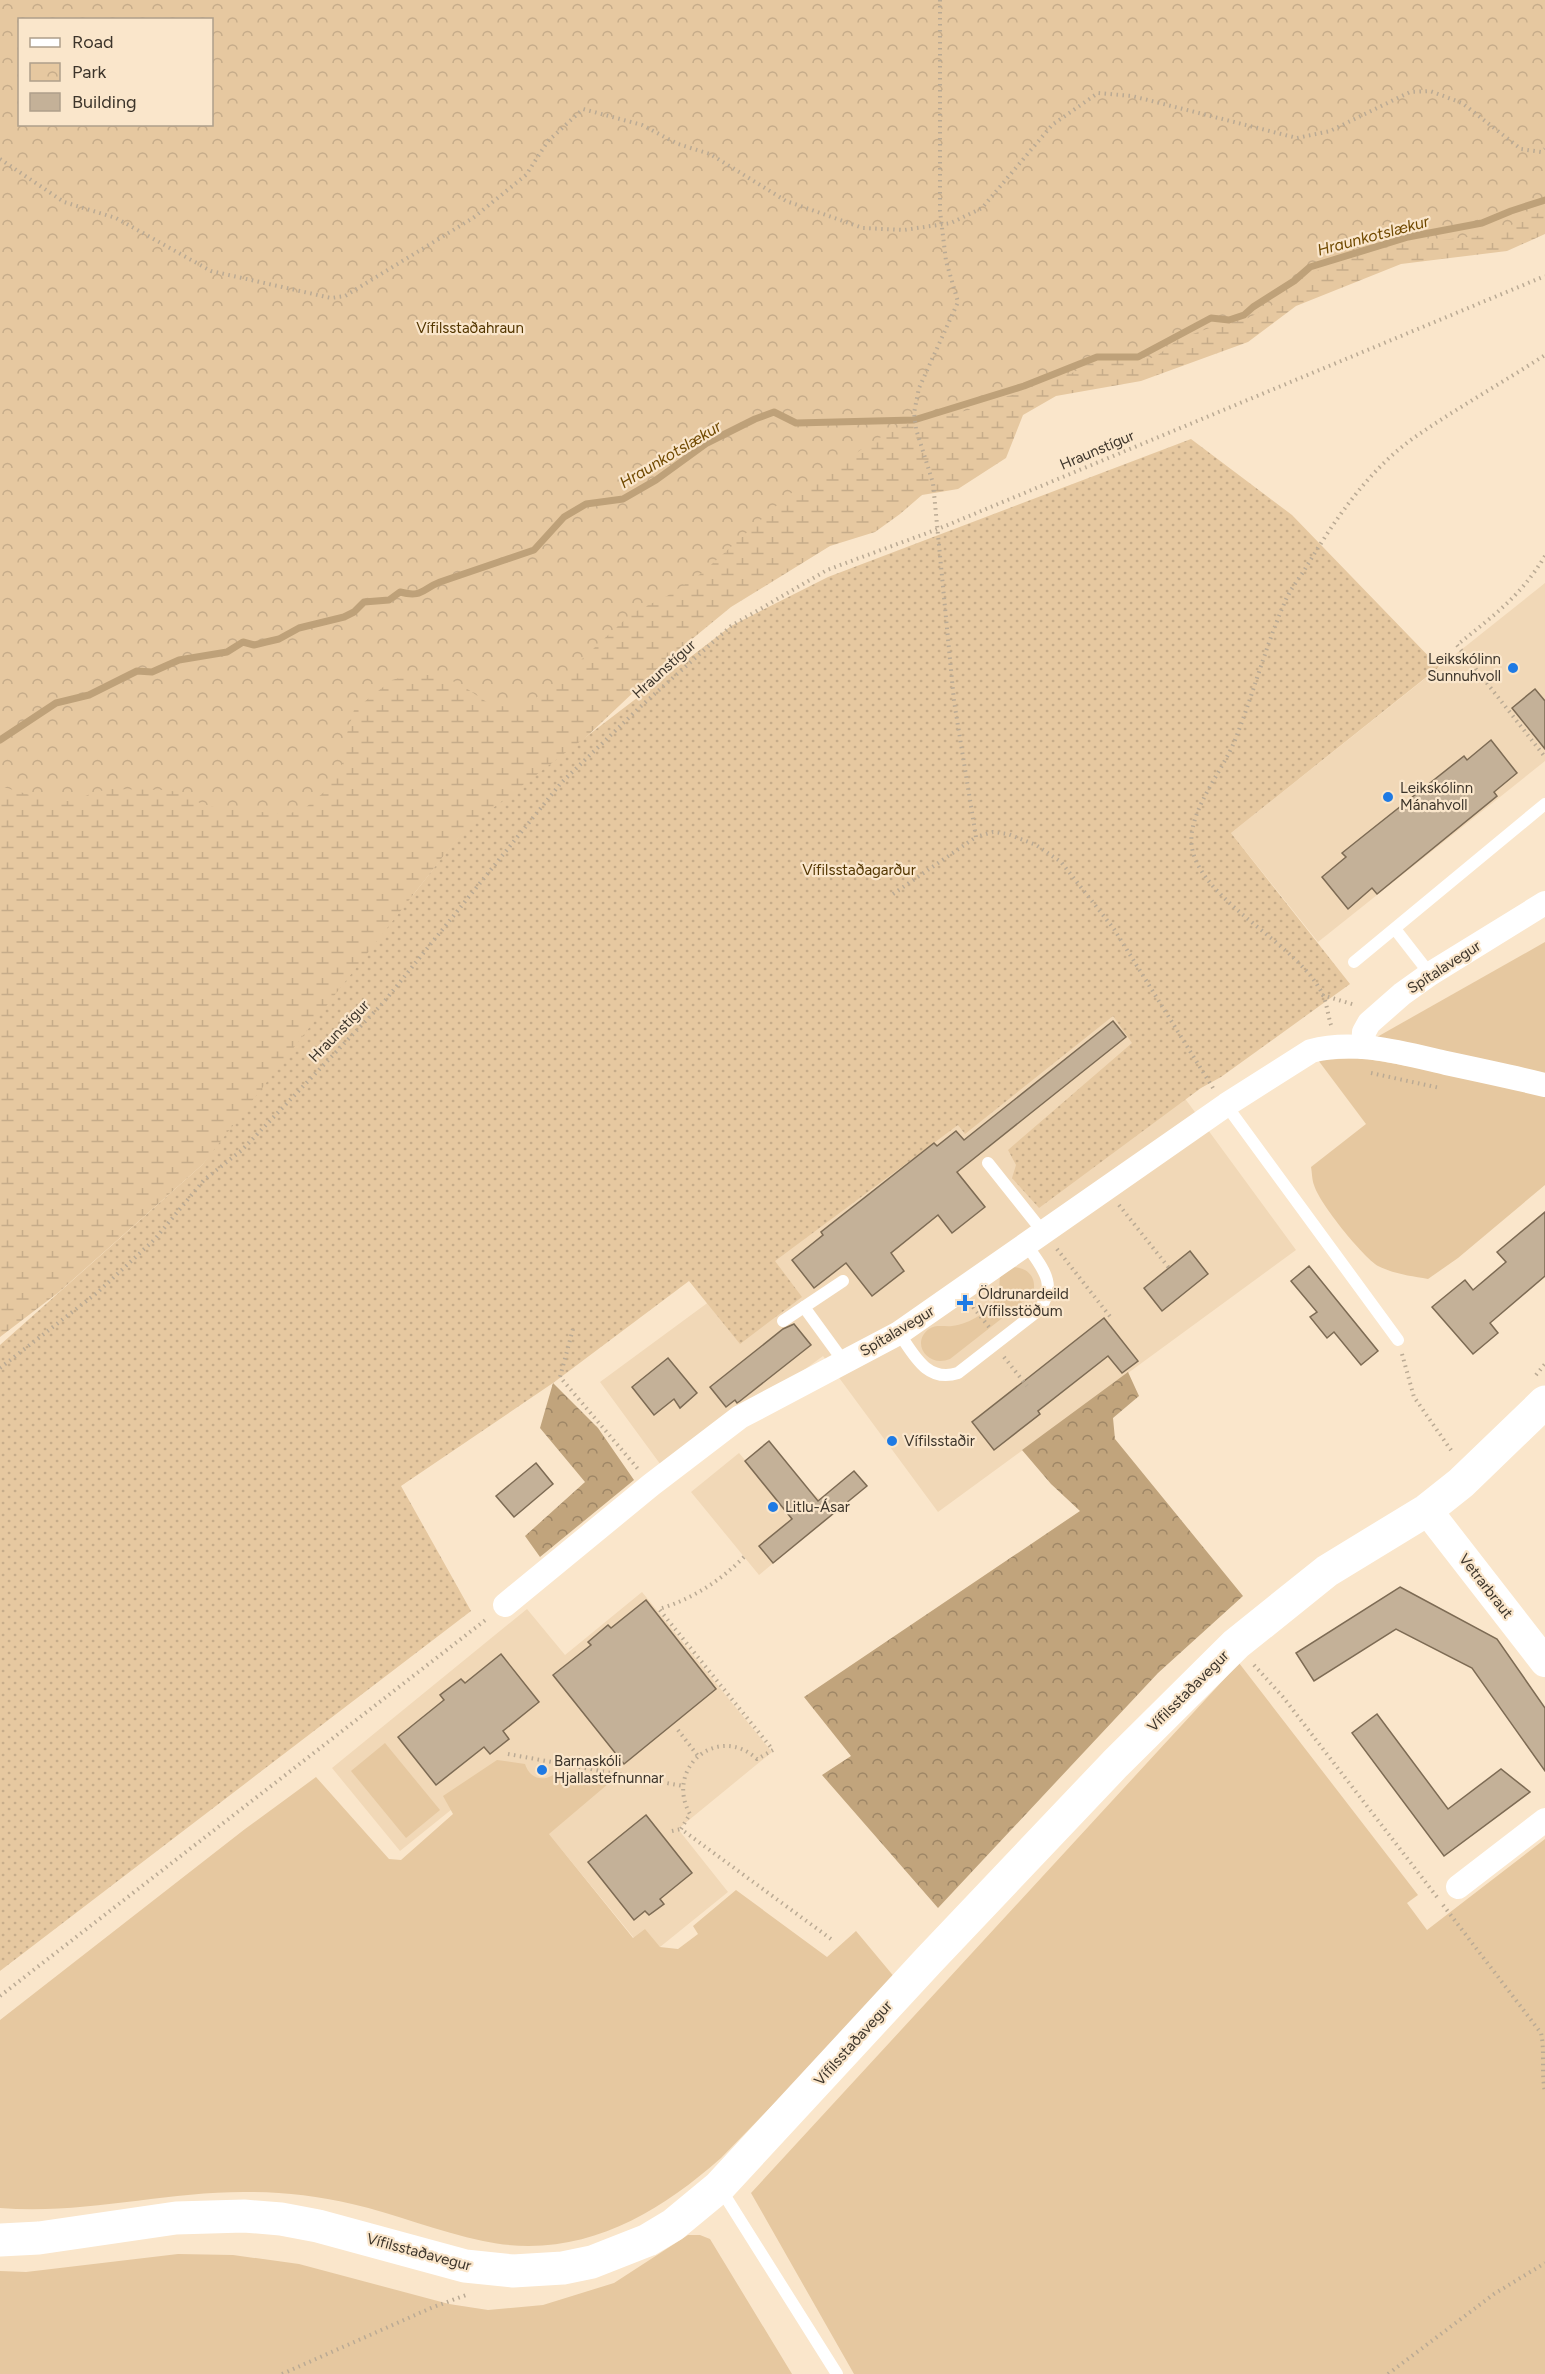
<svg xmlns="http://www.w3.org/2000/svg" width="1545" height="2374" viewBox="0 0 1545 2374" font-family="Figtree,sans-serif">
  <defs>
    <pattern id="forest-crowns" width="20" height="18" patternUnits="userSpaceOnUse" patternTransform="scale(1.5)"><rect width="20" height="18" fill="#c1a47c"/><path d="M2 6a3 3 0 1 1 6 0M12 15a3 3 0 1 1 6 0" fill="none" stroke="#9e8666"/></pattern>
    <pattern id="wetland-marsh" width="20" height="14" patternUnits="userSpaceOnUse" patternTransform="scale(1.5)"><rect width="20" height="14" fill="#e6c8a0"/><path d="M1 5h8M5 5V1M11 12h8M15 12V8" fill="none" stroke="#c6ac8a"/></pattern>
    <pattern id="park-crowns" width="20" height="18" patternUnits="userSpaceOnUse" patternTransform="scale(1.5)"><rect width="20" height="18" fill="#e6c8a0"/><path d="M2 6a3 3 0 1 1 6 0M12 15a3 3 0 1 1 6 0" fill="none" stroke="#c6ac8a"/></pattern>
    <pattern id="garden-dots" width="8" height="8" patternUnits="userSpaceOnUse" patternTransform="scale(1.5)"><rect width="8" height="8" fill="#e6c8a0"/><path d="M2 2h.1M6 6h.1" fill="none" stroke="#c6ac8a" stroke-width="1.8" stroke-linecap="round"/></pattern>
  </defs>
  <rect width="100%" height="100%" fill="#fae6cb"/>
  <!-- built -->
  <g fill="#f1d8b7">
    <polygon points="1545,583 1545,761 1318,942 1231,833"/>
    <polygon points="1115,1003 1296,1250 938,1512 823,1356 666,1472 600,1382"/>
    <polygon points="769,1441 809,1490 820,1499 854,1471 867,1486 759,1575 691,1492 739,1453 745,1460"/>
    <polygon points="642,1592 772,1752 678,1829 728,1892 660,1947 634,1938 498,1772 400,1851 332,1768 527,1609 565,1655"/>
  </g>
  <!-- grass -->
  <g fill="#e6c8a0">
    <polygon points="1545,942 1545,1075 1377,1037"/>
    <path d="M 1362,1058 L 1545,1090 L 1545,1185 L 1458,1258 L 1428,1279 C 1411,1276 1394,1274 1378,1266 C 1363,1257 1319,1203 1314,1185 C 1312,1180 1312,1172 1311,1167 L 1366,1124 L 1318,1060 Z"/>
    <path d="M 1013,1267 C 1030,1268 1037,1279 1033,1294 L 950,1359 C 928,1368 910,1343 929,1329 C 936,1324 945,1327 952,1326 C 970,1324 990,1311 998,1295 C 1000,1290 999,1282 1000,1277 Z"/>
    <polygon points="1239,1663 1418,1895 1407,1903 1427,1930 1545,1839 1545,2374 854,2374 751,2193"/>
    <polygon points="385,1743 440,1810 406,1838 351,1771"/>
    <path d="M 497,1760 L 525,1764 C 530,1780 546,1783 558,1771 L 608,1784 L 549,1834 L 633,1938 L 645,1929 L 660,1947 L 678,1949 L 698,1934 L 693,1926 L 736,1890 L 827,1957 L 856,1931 L 896,1979 L 721,2158 C 653,2218 576,2261 483,2241 C 439,2232 396,2214 352,2204 C 318,2196 284,2192 249,2192 C 165,2191 84,2215 0,2208 L 0,2020 L 245,1829 L 316,1777 L 389,1859 L 401,1860 L 453,1814 L 443,1796 Z"/>
    <polygon points="688,2235 700,2235 710,2239 792,2374 0,2374 0,2271 26,2272 178,2254 233,2255 299,2264 449,2304 488,2310 543,2305 614,2283"/>
  </g>
  <!-- forest -->
  <g fill="url(#forest-crowns)">
    <polygon points="1128,1372 1139,1396 1113,1418 1115,1439 1243,1596 1158,1673 938,1908 822,1775 851,1756 804,1697 1080,1511 1051,1484 1022,1450"/>
    <polygon points="553,1383 598,1428 634,1480 540,1557 525,1536 585,1482 540,1428"/>
  </g>
  <!-- wetland -->
  <polygon fill="url(#wetland-marsh)" points="1545,196 1545,234 1507,251 1401,264 1296,306 1248,342 1141,381 1056,396 1023,415 1006,458 958,489 922,495 900,514 875,532 830,546 731,607 675,653 546,775 463,832 413,895 353,995 202,1165 59,1292 0,1337 0,561 1337,248"/>
  <!-- park -->
  <path fill="url(#park-crowns)" fill-rule="evenodd" d="M 0,0 L 1545,0 L 1545,210 L 1500,230 L 1477,236 L 1396,245 L 1327,263 L 1283,299 L 1264,310 L 1246,319 L 1226,322 L 1179,339 L 1154,358 L 1101,357 L 1072,373 L 1045,381 L 1018,394 L 988,400 L 969,410 L 910,423 L 873,441 L 837,467 L 814,477 L 786,497 L 702,573 L 667,596 L 632,613 L 567,673 L 536,698 L 511,707 L 491,705 L 460,684 L 439,676 L 417,674 L 392,680 L 354,710 L 346,737 L 341,770 L 323,793 L 305,808 L 288,814 L 221,809 L 200,803 L 181,793 L 167,790 L 109,789 L 92,793 L 75,801 L 59,801 L 30,795 L 0,786 ZM 20,20 L 212,20 L 212,124 L 20,124 Z"/>
  <!-- garden -->
  <polygon fill="url(#garden-dots)" points="1191,439 1292,515 1439,667 1231,833 1350,984 1221,1077 1201,1088 1039,1208 1012,1178 1016,1165 1008,1150 1132,1043 1113,1016 965,1134 958,1125 775,1261 802,1297 740,1344 689,1281 553,1383 401,1486 471,1611 0,1971 0,1345 202,1165 463,831 731,626 828,577"/>
  <g fill="none" stroke-linecap="round" stroke-linejoin="round">
    <!-- stream -->
    <path stroke="#bea179" stroke-width="7" d="M 0,740 L 56,703 L 89,695 L 137,671 L 152,672 L 179,660 L 227,652 L 243,642 L 254,645 L 266,642 L 279,639 L 299,628 L 344,617 L 354,612 L 364,602 L 389,600 L 400,592 C 422,598 422,589 440,582 L 534,550 L 564,517 L 586,504 L 623,499 L 656,480 L 707,443 L 755,419 L 774,412 L 796,423 L 914,420 L 1024,386 L 1097,357 L 1138,357 L 1211,318 L 1229,320 L 1244,315 L 1253,307 L 1294,281 L 1310,267 L 1408,237 L 1482,223 L 1511,211 L 1545,200"/>
  </g>
  <!-- building -->
  <g fill="#c4b198" stroke="#7d6b54" stroke-width="1.5">
    <polygon points="1535,689 1545,701 1545,749 1512,708"/>
    <polygon points="1491,740 1517,773 1494,792 1497,796 1377,894 1372,888 1348,909 1322,877 1346,857 1342,853 1367,833 1464,756 1467,760"/>
    <polygon points="1113,1021 1126,1037 957,1172 985,1207 952,1233 938,1215 891,1253 904,1271 872,1296 846,1263 814,1288 792,1260 823,1235 821,1232 934,1143 937,1146 956,1131 964,1140"/>
    <polygon points="1545,1212 1545,1276 1490,1323 1498,1333 1473,1354 1432,1307 1465,1280 1473,1290 1506,1262 1497,1252"/>
    <polygon points="1190,1251 1208,1274 1162,1311 1144,1288"/>
    <polygon points="1309,1266 1378,1351 1361,1365 1334,1332 1327,1338 1310,1317 1317,1312 1291,1281"/>
    <polygon points="1104,1318 1138,1361 1122,1373 1108,1356 1038,1411 1040,1414 994,1450 972,1422"/>
    <polygon points="794,1324 811,1345 740,1401 737,1403 735,1400 726,1407 710,1387 783,1329"/>
    <polygon points="668,1358 697,1393 680,1408 674,1399 654,1415 632,1387"/>
    <polygon points="769,1441 818,1501 854,1471 867,1486 773,1563 759,1546 792,1519 745,1461"/>
    <polygon points="536,1463 553,1484 514,1517 496,1496"/>
    <polygon points="1400,1587 1497,1639 1545,1708 1545,1771 1472,1668 1396,1629 1314,1681 1296,1653"/>
    <polygon points="646,1600 716,1689 624,1764 553,1675 591,1645 588,1642 608,1625 611,1628"/>
    <polygon points="501,1654 539,1702 503,1731 509,1739 490,1754 484,1747 436,1785 398,1737 444,1700 440,1695 461,1679 465,1683"/>
    <polygon points="1377,1714 1448,1809 1501,1769 1530,1792 1444,1856 1352,1733"/>
    <polygon points="646,1815 692,1873 660,1899 664,1904 649,1915 645,1911 634,1920 588,1862"/>
  </g>
  <g fill="none" stroke-linecap="round" stroke-linejoin="round">
    <!-- path -->
    <g stroke="#baaa94" stroke-width="4" stroke-dasharray="1.5 4.5" stroke-linecap="butt">
      <polyline points="940,0 940,211 946,261 958,302 919,388 914,413 916,429 933,483 954,701 976,837 993,832 1008,834 1036,845 1061,862 1114,929 1213,1088"/>
      <polyline points="0,159 64,202 116,218 211,271 331,298 345,296 473,218 526,175 548,141 583,109 642,125 678,144 710,154 786,201 863,228 904,230 951,223 982,208 1052,125 1098,93 1132,96 1297,138 1330,131 1410,92 1430,91 1462,103 1521,149 1541,152 1545,149"/>
      <path d="M 1545,556 C 1520,597 1493,616 1457,645 L 1545,757"/>
      <polyline points="893,894 976,837"/>
      <polyline points="1322,995 1355,1005"/>
      <path d="M 1331,1025 C 1328,1016 1327,1004 1323,995 C 1299,944 1202,902 1192,848 C 1186,813 1223,771 1235,740 C 1253,695 1265,648 1284,604 C 1289,591 1298,580 1305,569 C 1334,521 1368,470 1415,437 C 1457,408 1502,383 1545,355"/>
      <polyline points="1371,1073 1440,1088"/>
      <polyline points="1119,1205 1169,1268"/>
      <polyline points="1057,1249 1112,1319"/>
      <polyline points="973,1307 989,1327"/>
      <polyline points="573,1329 560,1377 638,1469"/>
      <polyline points="1402,1354 1414,1397 1453,1453"/>
      <polyline points="1004,1357 1027,1386"/>
      <polyline points="0,1368 98,1292 155,1239 204,1180 242,1150 383,1003 561,783 639,708 731,626 827,570 938,529 1545,276"/>
      <polyline points="1536,1375 1545,1364"/>
      <path d="M 744,1557 C 719,1582 692,1599 659,1609 L 773,1750 L 757,1759 C 718,1723 664,1768 690,1814 L 681,1829 L 831,1939"/>
      <polyline points="1254,1665 1283,1697 1437,1897"/>
      <polyline points="678,1730 698,1756"/>
      <polyline points="508,1754 683,1786"/>
      <polyline points="672,1831 681,1829"/>
      <path d="M 1443,1905 L 1541,2033 C 1545,2050 1541,2073 1545,2092"/>
      <polyline points="0,1996 488,1618"/>
      <polyline points="282,2374 431,2308 466,2295"/>
      <polyline points="1388,2374 1494,2294 1545,2263"/>
    </g>
    <!-- service -->
    <g stroke="#fff" stroke-width="12">
      <polyline points="1395,929 1430,974"/>
      <polyline points="1354,962 1545,804"/>
      <polyline points="1226,1105 1398,1340"/>
      <polyline points="988,1163 1043,1232"/>
      <polyline points="804,1307 844,1362"/>
      <polyline points="783,1321 843,1281"/>
      <path d="M 899,1333 C 914,1355 927,1383 958,1373 L 1039,1310 C 1059,1283 1041,1267 1026,1244"/>
      <polyline points="720,2188 837,2374"/>
    </g>
    <!-- minor -->
    <g stroke="#fff" stroke-width="24">
      <polyline points="1363,1047 1364,1032 1369,1023 1402,994 1430,974 1545,903"/>
      <path d="M 505,1605 L 651,1485 L 740,1417 L 899,1333 L 1226,1105 L 1311,1051 C 1355,1039 1403,1053 1446,1063 C 1479,1070 1512,1077 1545,1085"/>
      <polyline points="1458,1887 1545,1820"/>
    </g>
    <!-- tertiary -->
    <polyline stroke="#fff" stroke-width="30" points="1427,1510 1545,1662"/>
    <!-- secondary -->
    <polyline stroke="#fff" stroke-width="33" points="0,2240 39,2238 176,2218 244,2216 281,2219 318,2226 465,2266 513,2271 563,2268 592,2262 648,2240 673,2225 719,2187 929,1960 1115,1764 1236,1644 1327,1571 1427,1510 1461,1483 1545,1402"/>
  </g>
  <!-- markers -->
  <g fill="#1e7ae4" stroke="#fae6cb" stroke-width="2">
    <circle cx="1513" cy="668" r="6"/>
    <circle cx="1388" cy="797" r="6"/>
    <path d="M962 1294h6v6h6v6h-6v6h-6v-6h-6v-6h6z"/>
    <circle cx="892" cy="1441" r="6"/>
    <circle cx="773" cy="1507" r="6"/>
    <circle cx="542" cy="1770" r="6"/>
  </g>
  <g text-anchor="middle" stroke-width="4.5" stroke-linejoin="round" paint-order="stroke">
    <!-- park labels -->
    <g font-size="15" fill="#533600" stroke="#fae6cb">
      <text x="470" y="333">Vífilsstaðahraun</text>
      <text x="859" y="875">Vífilsstaðagarður</text>
    </g>
    <!-- street labels -->
    <g font-size="15" fill="#3d352b" stroke="#fae6cb">
      <text transform="translate(1097 450) rotate(-23)" y="5">Hraunstígur</text>
      <text transform="translate(664 669) rotate(-42)" y="5">Hraunstígur</text>
      <text transform="translate(1444 967) rotate(-33)" y="5">Spítalavegur</text>
      <text transform="translate(339 1031) rotate(-46)" y="5">Hraunstígur</text>
      <text transform="translate(897 1331) rotate(-31)" y="5">Spítalavegur</text>
      <text transform="translate(1486 1586) rotate(52)" y="5">Vetrarbraut</text>
      <text transform="translate(1188 1691) rotate(-45)" y="5">Vífilsstaðavegur</text>
      <text transform="translate(853 2043) rotate(-48)" y="5">Vífilsstaðavegur</text>
      <text transform="translate(419 2252) rotate(15)" y="5">Vífilsstaðavegur</text>
    </g>
    <!-- poi labels -->
    <g font-size="15" fill="#3d352b" stroke="#fae6cb" text-anchor="start">
      <text x="1501" y="664" text-anchor="end">Leikskólinn<tspan x="1501" dy="17">Sunnuhvoll</tspan></text>
      <text x="1400" y="793">Leikskólinn<tspan x="1400" dy="17">Mánahvoll</tspan></text>
      <text x="978" y="1299">Öldrunardeild<tspan x="978" dy="17">Vífilsstöðum</tspan></text>
      <text x="904" y="1446">Vífilsstaðir</text>
      <text x="785" y="1512">Litlu-Ásar</text>
      <text x="554" y="1766">Barnaskóli<tspan x="554" dy="17">Hjallastefnunnar</tspan></text>
    </g>
    <!-- water labels -->
    <g font-size="16" font-style="italic" fill="#704900" stroke="#fae6cb">
      <text transform="translate(1373 235) rotate(-15)" y="6">Hraunkotslækur</text>
      <text transform="translate(670 454) rotate(-31)" y="6">Hraunkotslækur</text>
    </g>
  </g>
  <!-- legend -->
  <rect x="18" y="18" width="195" height="108" fill="#fae6cb" stroke="#ae9f8b" stroke-width="1.5"/>
  <rect x="30" y="38" width="30" height="9" fill="#ffffff" stroke="#ae9f8b" stroke-width="1.5"/>
  <text x="72" y="48" font-size="18" fill="#3d352b">Road</text>
  <rect x="30" y="63" width="30" height="18" fill="url(#park-crowns)" stroke="#ae9f8b" stroke-width="1.5"/>
  <text x="72" y="78" font-size="18" fill="#3d352b">Park</text>
  <rect x="30" y="93" width="30" height="18" fill="#c4b198" stroke="#ae9f8b" stroke-width="1.5"/>
  <text x="72" y="108" font-size="18" fill="#3d352b">Building</text>
</svg>
